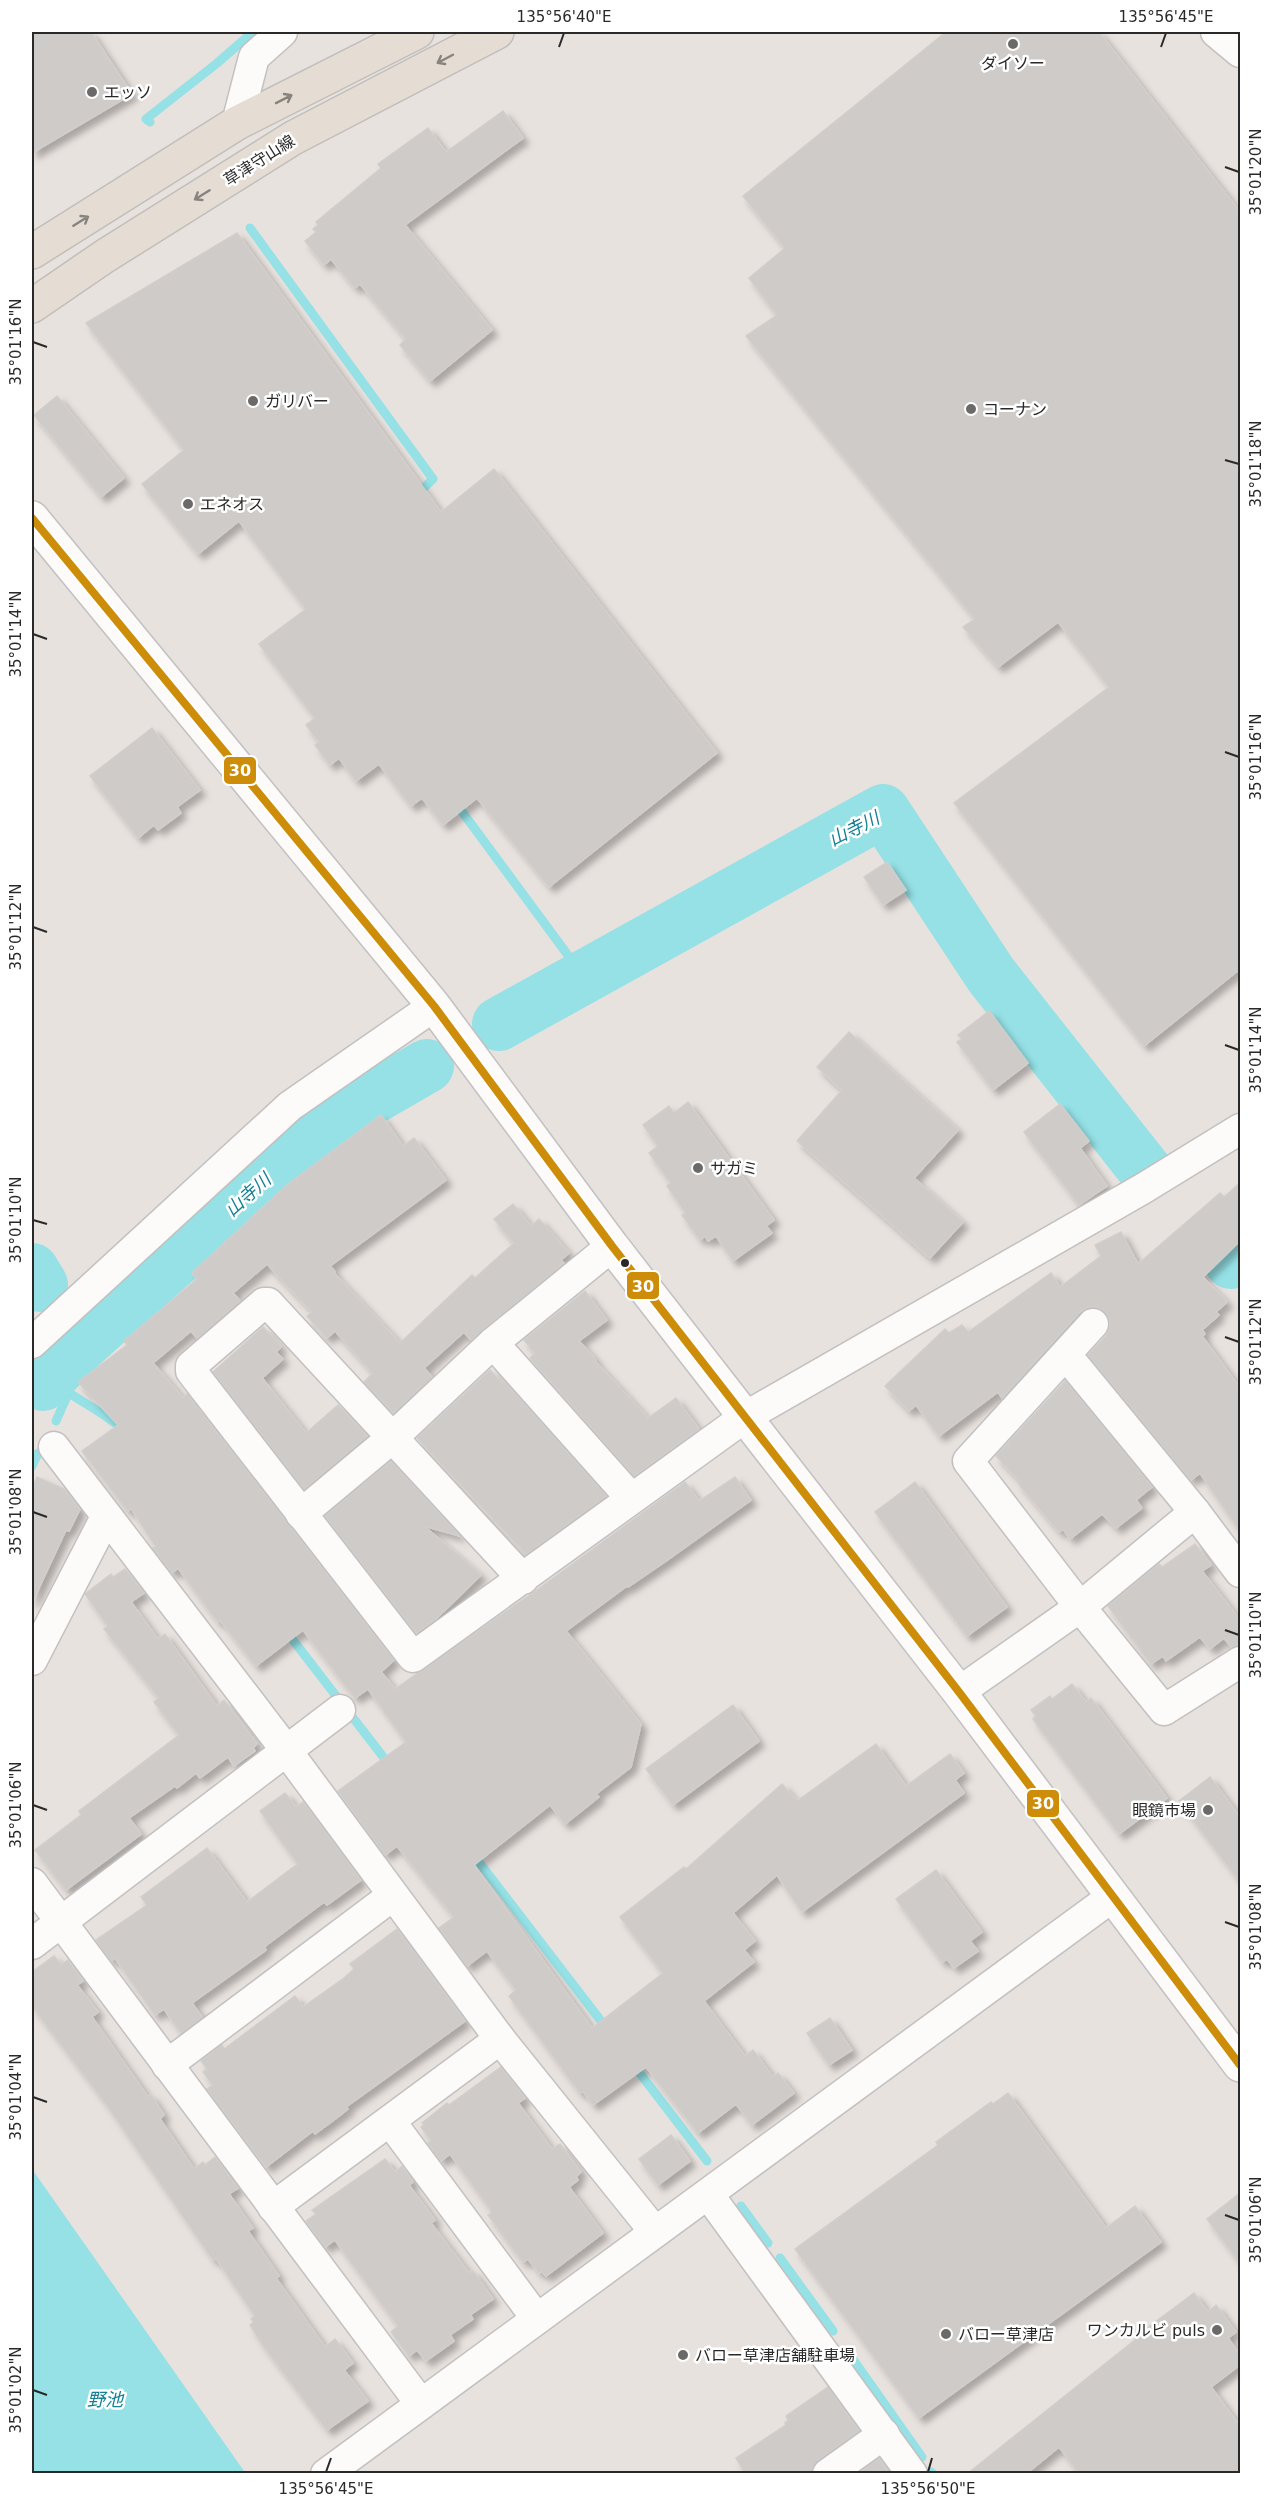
<svg xmlns="http://www.w3.org/2000/svg" width="1272" height="2505" viewBox="0 0 1272 2505" font-family="'DejaVu Sans','Noto Sans JP',sans-serif">
  <defs>
    <filter id="shadow"><feDropShadow dx="5.5" dy="5.5" stdDeviation="3" flood-color="#0004"/></filter>
  </defs>
  <rect width="100%" height="100%" fill="#e8e2de"/>
  <!-- water -->
  <polygon fill="#95e1e6" points="32,2169 244,2471 244,2473 32,2473"/>
  <g fill="none" stroke-linecap="round" stroke-linejoin="round">
    <!-- stream -->
    <g stroke="#95e1e6" stroke-width="9">
      <polyline points="150,122 146,119 216,64 253,32"/>
      <polyline points="250,228 433,479 415,496"/>
      <polyline points="455,802 584,977"/>
      <path d="M 49,1378 C 73,1399 104,1411 127,1433"/>
      <polyline points="56,1421 68,1394"/>
      <polyline points="32,1466 38,1453"/>
      <polyline points="286,1631 391,1767"/>
      <polyline points="472,1853 608,2030"/>
      <polyline points="632,2063 707,2161"/>
      <polyline points="741,2206 768,2243"/>
      <polyline points="780,2258 833,2331"/>
      <polyline points="850,2355 922,2457"/>
      <polyline points="931,2472 933,2474"/>
    </g>
    <!-- river -->
    <g stroke="#95e1e6" stroke-width="54">
      <polyline points="499,1024 883,811 991,975 1145,1170"/>
      <polyline points="1231,1262 1240,1258"/>
      <polyline points="32,1270 41,1285"/>
      <polyline points="43,1384 82,1344 328,1123 427,1066"/>
    </g>
  </g>
  <!-- building -->
  <g fill="#cecbc8" stroke="#d2cecb" stroke-width="1.5" filter="url(#shadow)">
    <polygon points="32,32 91,32 132,94 32,153"/>
    <polygon points="946,32 1099,32 1240,212 1240,969 1144,1046 954,803 1109,687 1058,622 998,667 963,627 975,619 746,336 777,315 749,278 785,248 743,196"/>
    <polygon points="503,111 523,138 405,225 492,330 430,381 400,345 406,339 360,284 355,288 331,259 324,265 305,241 316,232 313,229 318,225 316,222 381,168 378,164 428,128 446,152"/>
    <polygon points="237,233 441,512 494,469 717,753 549,887 477,798 443,825 422,798 411,806 379,764 356,781 339,758 330,765 315,745 319,742 306,725 315,718 259,644 306,609 239,521 198,554 142,484 184,450 86,323"/>
    <polygon points="57,396 124,478 101,497 34,415"/>
    <polygon points="152,728 200,790 177,807 181,813 158,830 154,825 138,838 90,776"/>
    <polygon points="887,862 906,890 883,905 864,877"/>
    <polygon points="989,1011 1028,1063 993,1090 957,1042 962,1039 958,1035"/>
    <polygon points="849,1032 958,1130 914,1178 963,1222 930,1258 797,1141 842,1090 817,1067"/>
    <polygon points="688,1102 774,1220 766,1226 772,1233 733,1261 716,1236 708,1241 705,1236 700,1240 682,1215 686,1213 667,1186 671,1183 649,1153 658,1146 643,1125 669,1106 674,1113"/>
    <polygon points="1060,1104 1089,1141 1080,1148 1107,1186 1079,1205 1024,1132"/>
    <polygon points="381,1115 403,1146 414,1138 446,1180 330,1266 335,1272 334,1273 400,1343 472,1275 475,1278 514,1243 494,1219 513,1204 531,1226 539,1219 569,1253 561,1260 564,1263 471,1340 464,1332 424,1368 432,1377 393,1413 364,1382 373,1373 335,1331 327,1338 307,1316 312,1312 267,1264 233,1293 240,1301 197,1338 191,1331 153,1363 183,1398 187,1394 394,1660 381,1672 395,1689 534,1592 685,1482 699,1501 735,1477 751,1500 669,1559 628,1587 627,1586 566,1631 641,1724 631,1767 596,1794 599,1797 565,1824 550,1805 474,1865 592,2028 663,1973 620,1917 684,1867 686,1869 782,1784 797,1801 876,1744 906,1786 950,1754 964,1773 955,1780 964,1793 802,1912 777,1875 733,1913 755,1941 744,1950 754,1962 704,2001 745,2056 753,2050 773,2077 778,2073 794,2093 752,2125 736,2104 698,2133 646,2067 593,2105 583,2091 580,2093 509,1996 516,1990 487,1951 467,1966 439,1928 454,1917 397,1846 385,1855 338,1791 406,1742 368,1689 355,1698 303,1630 256,1666 220,1620 218,1622 178,1568 172,1573 153,1548 156,1547 131,1508 128,1511 82,1451 118,1425 78,1382 127,1345 124,1341 197,1279 192,1273 288,1184"/>
    <polygon points="1240,1183 1240,1241 1203,1277 1227,1302 1216,1312 1219,1315 1202,1330 1205,1334 1202,1336 1240,1388 1240,1531 1200,1473 1191,1480 1088,1355 1106,1336 1110,1327 1110,1319 1105,1312 1097,1307 1088,1307 1080,1312 1002,1398 998,1392 939,1436 916,1405 909,1411 885,1386 945,1329 949,1333 962,1325 968,1332 1051,1273 1060,1287 1101,1256 1095,1245 1121,1232 1138,1264 1220,1193 1224,1197"/>
    <polygon points="585,1291 607,1320 579,1341 596,1360 595,1361 648,1418 676,1398 699,1429 634,1476 530,1358 535,1353 524,1340"/>
    <polygon points="263,1327 281,1347 276,1352 283,1359 262,1378 306,1433 338,1405 367,1436 304,1489 213,1372"/>
    <polygon points="490,1370 502,1383 504,1381 606,1496 526,1554 417,1438"/>
    <polygon points="1065,1381 1152,1487 1136,1500 1142,1508 1116,1528 1102,1514 1070,1539 1063,1529 1059,1532 1018,1483 1020,1481 996,1456"/>
    <polygon points="391,1461 460,1536 424,1526 481,1575 436,1619 416,1633 325,1516"/>
    <polygon points="37,1477 64,1489 80,1509 69,1531 66,1530 32,1603 32,1489"/>
    <polygon points="915,1482 1007,1607 967,1636 875,1512"/>
    <polygon points="1195,1544 1211,1565 1202,1571 1240,1620 1240,1645 1231,1647 1224,1638 1210,1649 1200,1637 1166,1661 1163,1656 1151,1664 1108,1606 1159,1564 1162,1567"/>
    <polygon points="125,1569 144,1593 131,1602 158,1639 165,1634 217,1706 224,1700 257,1744 253,1748 255,1751 234,1766 228,1757 200,1778 196,1773 177,1788 175,1786 129,1818 141,1834 66,1890 35,1850 81,1815 79,1811 179,1735 154,1702 159,1698 104,1629 108,1626 85,1594 111,1574 113,1577"/>
    <polygon points="1072,1684 1086,1702 1091,1698 1167,1798 1119,1834 1033,1719 1036,1716 1031,1710 1050,1696 1052,1699"/>
    <polygon points="733,1705 759,1741 673,1805 646,1769"/>
    <polygon points="1210,1777 1240,1817 1240,1882 1179,1801"/>
    <polygon points="285,1793 296,1807 303,1802 361,1880 327,1905 324,1902 264,1947 266,1950 192,2003 202,2017 181,2033 164,2009 155,2015 115,1958 111,1961 96,1940 147,1905 141,1897 207,1848 247,1902 292,1868 298,1864 260,1811"/>
    <polygon points="936,1870 982,1932 970,1941 978,1951 954,1968 947,1959 942,1962 896,1899"/>
    <polygon points="397,1929 465,2021 346,2107 348,2109 334,2120 315,2134 313,2131 266,2167 207,2089 213,2085 203,2072 207,2069 201,2061 222,2045 224,2049 295,1996 303,2007 344,1978 354,1969 350,1964"/>
    <polygon points="54,1956 61,1965 68,1960 83,1981 77,1985 98,2012 92,2017 148,2097 151,2095 164,2115 160,2119 194,2169 203,2162 205,2165 215,2157 238,2188 229,2194 253,2228 248,2231 279,2276 276,2278 325,2347 335,2339 353,2363 344,2370 368,2401 327,2430 262,2344 250,2325 254,2322 251,2319 255,2316 216,2258 213,2260 107,2105 32,2006 32,1972"/>
    <polygon points="830,2018 852,2050 829,2065 807,2033"/>
    <polygon points="501,2067 525,2098 518,2103 552,2149 560,2144 581,2172 576,2177 578,2180 569,2187 603,2233 546,2276 541,2271 539,2273 528,2259 523,2262 488,2215 492,2213 489,2207 450,2154 441,2161 428,2143 431,2140 421,2127 424,2125 422,2123 447,2103 449,2105"/>
    <polygon points="1008,2093 1106,2228 1135,2206 1161,2242 919,2418 795,2249 938,2145 936,2142 991,2102 993,2104"/>
    <polygon points="671,2135 690,2161 658,2185 639,2159"/>
    <polygon points="385,2159 395,2172 402,2166 413,2182 409,2185 435,2220 431,2223 469,2273 473,2271 493,2299 470,2315 473,2319 450,2335 454,2341 426,2361 417,2350 409,2356 391,2332 398,2326 335,2240 325,2247 306,2221 316,2214 312,2210"/>
    <polygon points="1240,2193 1240,2263 1207,2219"/>
    <polygon points="1194,2293 1208,2312 1216,2305 1236,2332 1228,2338 1240,2355 1240,2365 1211,2387 1240,2426 1240,2474 1080,2474 1059,2447 1026,2474 967,2474 1136,2339 1135,2337"/>
    <polygon points="828,2387 859,2431 818,2460 813,2466 811,2474 746,2474 736,2458 786,2425 785,2423 788,2420 786,2416"/>
    <polygon points="879,2458 890,2474 858,2474"/>
  </g>
  <g fill="none" stroke-linecap="round" stroke-linejoin="round">
    <!-- street casing -->
    <g stroke="#c2c0c0" stroke-width="33">
      <g id="street">
        <polyline points="1216,32 1240,52"/>
        <polyline points="237,123 254,57 282,32"/>
        <polyline points="1093,1324 968,1461 1080,1607 1164,1710 1240,1662"/>
        <polyline points="32,1343 290,1106 434,1006"/>
        <polyline points="493,1343 631,1498"/>
        <polyline points="1066,1355 1195,1512 1240,1572"/>
        <polyline points="54,1447 286,1750 500,2039 655,2232"/>
        <polyline points="301,1514 392,1438 493,1343 612,1246"/>
        <polyline points="523,1579 268,1303 264,1303 191,1366 191,1371 413,1657 745,1417 1144,1188 1240,1129"/>
        <polyline points="32,1660 106,1517"/>
        <polyline points="959,1692 1080,1607 1195,1512"/>
        <polyline points="32,1883 421,2404"/>
        <polyline points="32,1944 340,1710"/>
        <polyline points="167,2065 392,1896"/>
        <polyline points="390,2121 537,2319"/>
        <polyline points="708,2194 912,2474"/>
        <polyline points="273,2207 500,2039"/>
        <polyline points="326,2474 1112,1897"/>
        <polyline points="828,2474 884,2434"/>
      </g>
    </g>
    <!-- secondary casing -->
    <g stroke="#c2c0c0" stroke-width="36">
      <polyline id="secondary" points="32,518 434,1006 612,1246 959,1692 1240,2065"/>
    </g>
    <!-- primary casing -->
    <g stroke="#c0bebc" stroke-width="36">
      <g id="primary">
        <polyline points="32,252 237,123 417,32"/>
        <polyline points="32,306 105,256 293,138 497,32"/>
      </g>
    </g>
    <!-- street -->
    <use href="#street" stroke="#fcfbfa" stroke-width="30"/>
    <!-- secondary -->
    <use href="#secondary" stroke="#fcfbfa" stroke-width="33"/>
    <!-- primary -->
    <use href="#primary" stroke="#e5ddd3" stroke-width="33"/>
    <!-- bus-1 casing -->
    <g stroke="#fff" stroke-width="12">
      <polyline id="bus-1" points="32,518 434,1006 612,1246 959,1692 1240,2065"/>
    </g>
    <!-- bus-1 -->
    <use href="#bus-1" stroke="#ce8d08" stroke-width="8"/>
  </g>
  <!-- one-way arrows -->
  <defs><path id="oneway-shaft" d="M-6 0H5M1.5-3L5.5 0L1.5 3" fill="none" stroke-width="1.6" stroke-linecap="round" stroke-linejoin="round" transform="scale(1.5)"/></defs>
  <g stroke="#87837e">
    <use href="#oneway-shaft" transform="translate(445 59) rotate(152)"/>
    <use href="#oneway-shaft" transform="translate(284 99) rotate(-27)"/>
    <use href="#oneway-shaft" transform="translate(202 195) rotate(148)"/>
    <use href="#oneway-shaft" transform="translate(81 221) rotate(-32)"/>
  </g>
  <!-- ticks -->
  <path fill="none" stroke="#292929" stroke-width="2" d="M 559,47 L 564,33M 1161,47 L 1166,33M 1225,167 L 1239,172M 33,342 L 47,347M 1225,460 L 1239,464M 33,634 L 47,639M 1225,752 L 1239,757M 33,927 L 47,932M 1225,1045 L 1239,1050M 33,1220 L 47,1224M 1225,1337 L 1239,1342M 33,1512 L 47,1517M 1225,1630 L 1239,1635M 33,1805 L 47,1810M 1225,1922 L 1239,1927M 33,2097 L 47,2102M 1225,2215 L 1239,2220M 33,2390 L 47,2395M 326,2472 L 331,2458M 928,2472 L 932,2458"/>
  <!-- markers -->
  <g fill="#6c6a68" stroke="#fff" stroke-width="2">
    <circle cx="1013" cy="44" r="6"/>
    <circle cx="92" cy="92" r="6"/>
    <circle cx="253" cy="401" r="6"/>
    <circle cx="971" cy="409" r="6"/>
    <circle cx="188" cy="504" r="6"/>
    <circle cx="698" cy="1168" r="6"/>
    <circle cx="1208" cy="1810" r="6"/>
    <circle cx="1217" cy="2330" r="6"/>
    <circle cx="946" cy="2334" r="6"/>
    <circle cx="683" cy="2355" r="6"/>
  </g>
  <circle fill="#292929" stroke="#fff" stroke-width="2" cx="625" cy="1263" r="5"/>
  <g text-anchor="middle" stroke-width="5" stroke-linejoin="round" paint-order="stroke">
    <!-- poi labels -->
    <g font-size="16" fill="#292929" stroke="#fff" text-anchor="start">
      <text x="1013" y="69" text-anchor="middle">ダイソー</text>
      <text x="104" y="98">エッソ</text>
      <text x="265" y="407">ガリバー</text>
      <text x="983" y="415">コーナン</text>
      <text x="200" y="510">エネオス</text>
      <text x="710" y="1174">サガミ</text>
      <text x="1196" y="1816" text-anchor="end">眼鏡市場</text>
      <text x="1205" y="2336" text-anchor="end">ワンカルビ puls</text>
      <text x="958" y="2340">バロー草津店</text>
      <text x="695" y="2361">バロー草津店舗駐車場</text>
    </g>
    <!-- street labels -->
    <g font-size="16" fill="#292929" stroke="#fff">
      <text transform="translate(259 160) rotate(-32)" y="6">草津守山線</text>
    </g>
    <!-- water labels -->
    <g font-size="18" font-style="italic" fill="#128194" stroke="#fff">
      <text transform="translate(854 829) rotate(-27)" y="6">山寺川</text>
      <text transform="translate(248 1195) rotate(-42)" y="6">山寺川</text>
      <text x="105" y="2406">野池</text>
    </g>
  </g>
  <g stroke="#fff" stroke-width="2">
    <rect x="223" y="756" width="34" height="29" rx="6" fill="#ce8d08"/>
    <rect x="626" y="1271" width="34" height="29" rx="6" fill="#ce8d08"/>
    <rect x="1026" y="1789" width="34" height="29" rx="6" fill="#ce8d08"/>
  </g>
  <g font-size="16" text-anchor="middle" font-weight="bold" fill="#fff">
    <text x="240" y="776">30</text>
    <text x="643" y="1292">30</text>
    <text x="1043" y="1809">30</text>
  </g>
  <!-- border -->
  <rect width="1272" height="2505" fill="none" stroke="#ffffff" stroke-width="66"/>
  <rect x="33" y="33" width="1206" height="2439" fill="none" stroke="#292929" stroke-width="2"/>
  <g font-size="15" text-anchor="middle" fill="#292929">
    <text x="564" y="22">135°56'40"E</text>
    <text x="1166" y="22">135°56'45"E</text>
    <text transform="translate(1256 172) rotate(-90)" y="5">35°01'20"N</text>
    <text transform="translate(16 342) rotate(-90)" y="5">35°01'16"N</text>
    <text transform="translate(1256 464) rotate(-90)" y="5">35°01'18"N</text>
    <text transform="translate(16 634) rotate(-90)" y="5">35°01'14"N</text>
    <text transform="translate(1256 757) rotate(-90)" y="5">35°01'16"N</text>
    <text transform="translate(16 927) rotate(-90)" y="5">35°01'12"N</text>
    <text transform="translate(1256 1050) rotate(-90)" y="5">35°01'14"N</text>
    <text transform="translate(16 1220) rotate(-90)" y="5">35°01'10"N</text>
    <text transform="translate(1256 1342) rotate(-90)" y="5">35°01'12"N</text>
    <text transform="translate(16 1512) rotate(-90)" y="5">35°01'08"N</text>
    <text transform="translate(1256 1635) rotate(-90)" y="5">35°01'10"N</text>
    <text transform="translate(16 1805) rotate(-90)" y="5">35°01'06"N</text>
    <text transform="translate(1256 1927) rotate(-90)" y="5">35°01'08"N</text>
    <text transform="translate(16 2097) rotate(-90)" y="5">35°01'04"N</text>
    <text transform="translate(1256 2220) rotate(-90)" y="5">35°01'06"N</text>
    <text transform="translate(16 2390) rotate(-90)" y="5">35°01'02"N</text>
    <text x="326" y="2494">135°56'45"E</text>
    <text x="928" y="2494">135°56'50"E</text>
  </g>
</svg>
